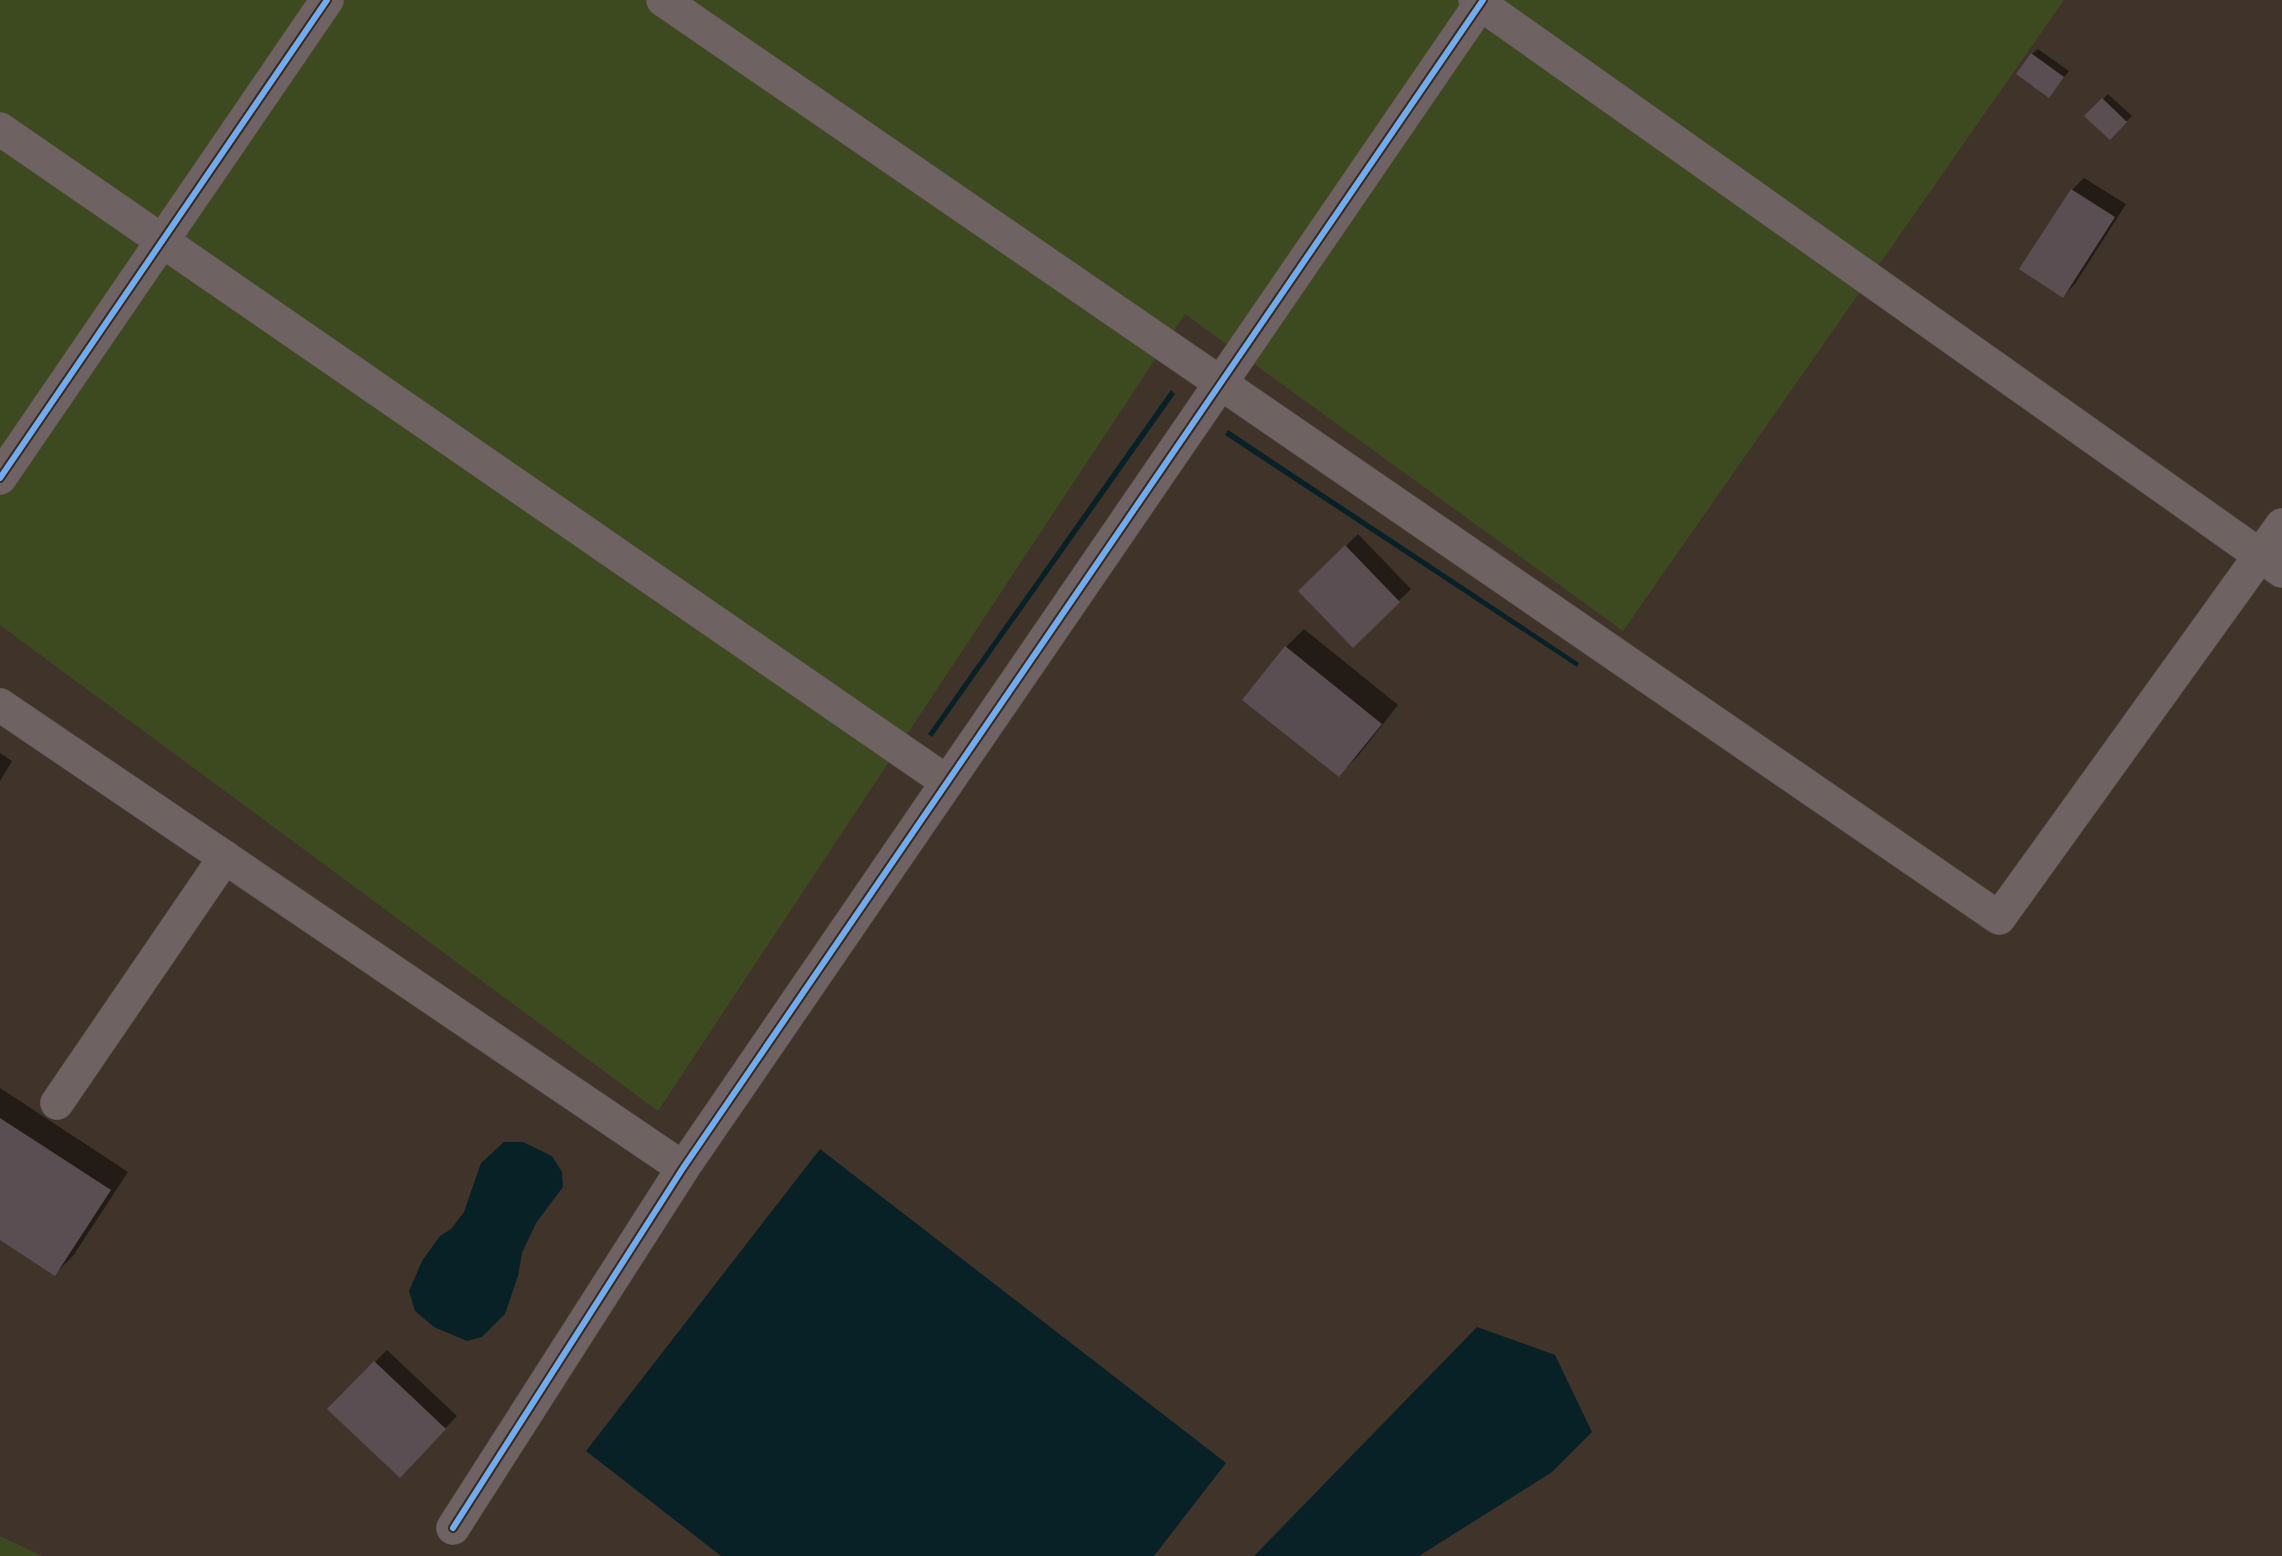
<svg xmlns="http://www.w3.org/2000/svg" width="2282" height="1556" viewBox="0 0 2282 1556" font-family="Quicksand,sans-serif">
  <rect width="100%" height="100%" fill="#40342a"/>
  <!-- green -->
  <g fill="#3d4a1f">
    <polygon points="0,0 2064,0 1623,631 1185,314 658,1111 0,625"/>
    <polygon points="0,1536 42,1556 0,1556"/>
  </g>
  <!-- water -->
  <g fill="#082127">
    <polygon points="1171,390 1175,394 932,737 928,734"/>
    <polygon points="1228,430 1579,663 1577,667 1225,435"/>
    <polygon points="504,1142 523,1142 552,1156 562,1172 563,1187 536,1223 522,1253 518,1276 505,1314 482,1337 467,1341 434,1327 415,1311 409,1291 422,1261 440,1236 451,1229 464,1212 481,1163"/>
    <polygon points="820,1149 1226,1463 1154,1556 721,1556 586,1451"/>
    <polygon points="1477,1327 1555,1355 1592,1432 1552,1472 1419,1556 1254,1556"/>
  </g>
  <!-- shadow -->
  <g fill="#0007">
    <polygon points="2038,49 2069,71 2049,96 2032,54"/>
    <polygon points="2108,94 2132,116 2110,138 2087,116"/>
    <polygon points="2084,178 2126,204 2075,284 2063,296 2021,269 2072,190"/>
    <polygon points="1358,534 1411,589 1353,646 1300,591"/>
    <polygon points="1304,629 1398,705 1357,757 1339,775 1286,647"/>
    <polygon points="0,753 12,761 0,781"/>
    <polygon points="0,1088 128,1172 73,1256 55,1274 0,1238"/>
    <polygon points="387,1350 457,1416 411,1464 375,1362"/>
  </g>
  <!-- building -->
  <g fill="#5b4e53">
    <polygon points="2031,53 2064,77 2049,98 2016,74"/>
    <polygon points="2102,98 2127,122 2110,140 2084,116"/>
    <polygon points="2071,189 2115,217 2063,298 2019,269"/>
    <polygon points="1345,545 1400,602 1353,648 1298,591"/>
    <polygon points="1285,646 1382,724 1339,777 1242,700"/>
    <polygon points="0,1118 111,1190 55,1276 0,1240"/>
    <polygon points="374,1361 446,1429 400,1478 327,1409"/>
  </g>
  <g fill="none" stroke-linecap="round" stroke-linejoin="round">
    <!-- minor casing -->
    <g stroke="#5d524a" stroke-width="34">
      <g id="minor">
        <polyline points="663,0 1999,918 2282,525"/>
        <polyline points="1475,0 2282,571"/>
        <polyline points="0,129 947,782"/>
        <polyline points="0,478 327,0"/>
        <polyline points="0,705 683,1168"/>
        <polyline points="57,1103 225,857"/>
        <polyline points="453,1528 683,1168 1483,0"/>
      </g>
    </g>
    <!-- minor -->
    <use href="#minor" stroke="#6e6262" stroke-width="33"/>
    <!-- cycleway casing -->
    <g stroke="#3d2818" stroke-width="10">
      <g id="cycleway">
        <polyline points="0,478 327,0"/>
        <polyline points="453,1528 683,1168 1483,0"/>
      </g>
    </g>
    <!-- cycleway -->
    <use href="#cycleway" stroke="#6dadf4" stroke-width="6"/>
  </g>
</svg>
